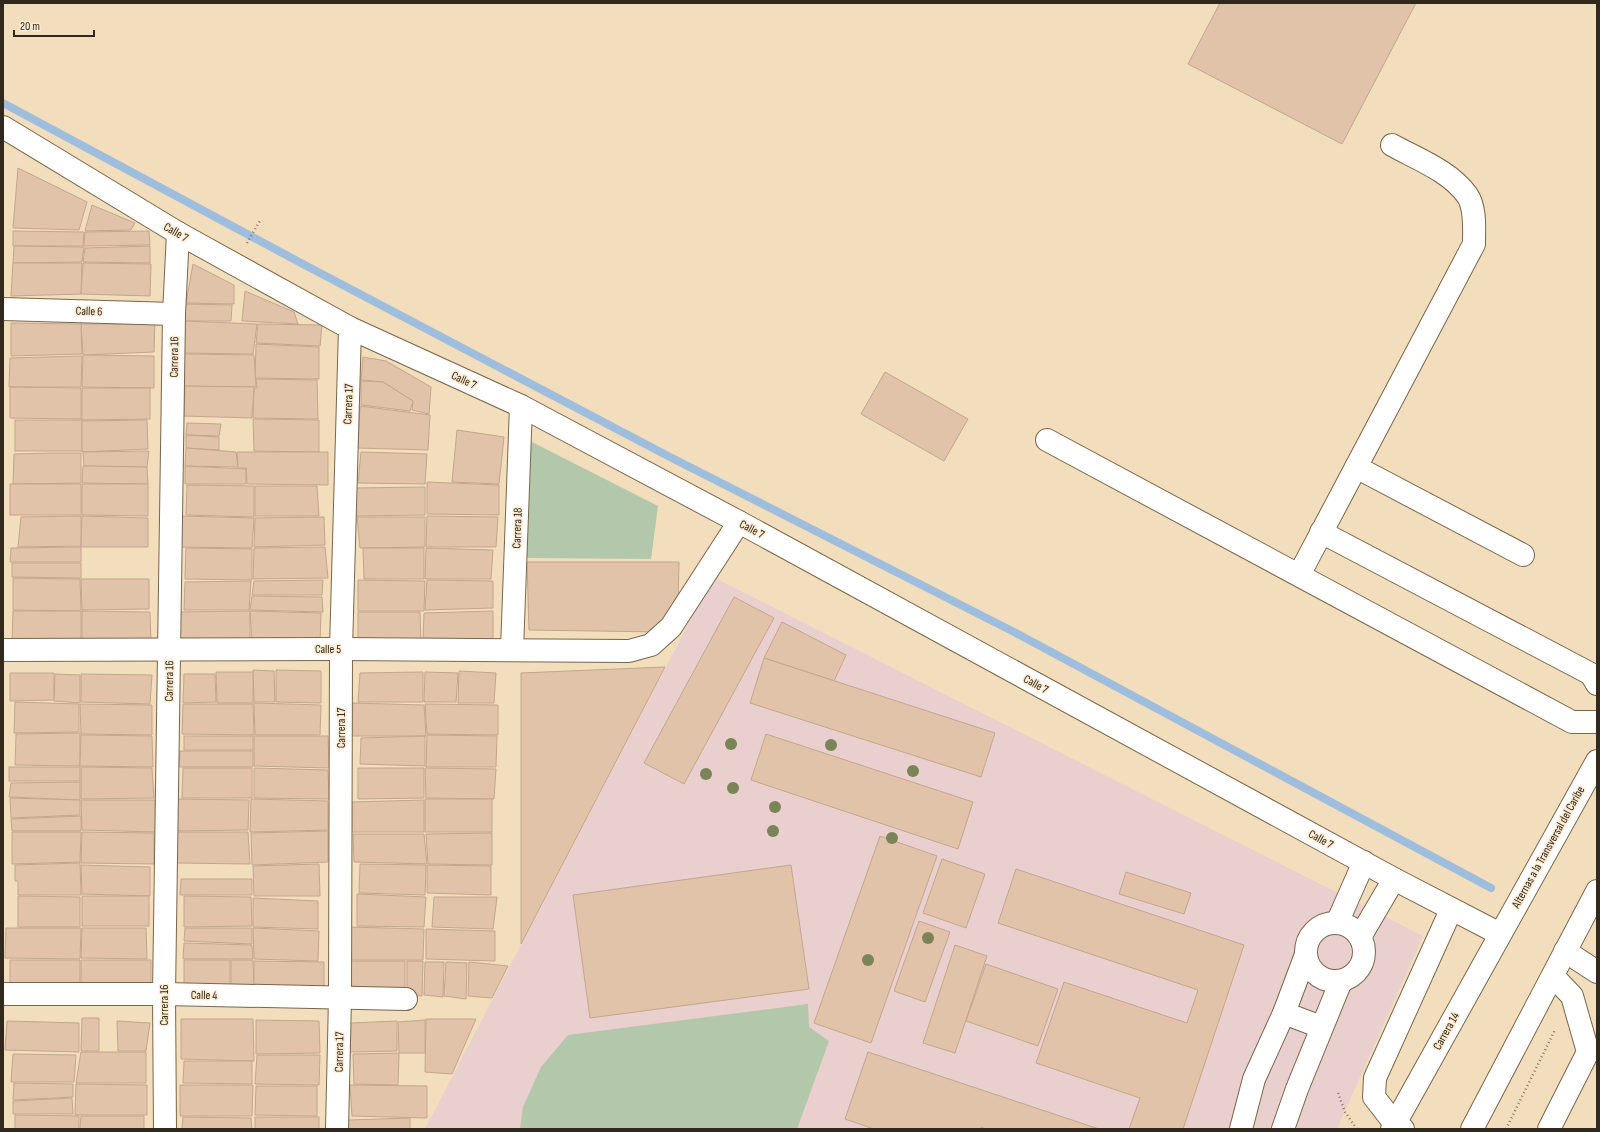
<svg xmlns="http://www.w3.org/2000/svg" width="1600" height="1132" viewBox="0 0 1600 1132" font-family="'Sofia Sans Condensed',sans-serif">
  <rect width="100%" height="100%" fill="#f2ddbd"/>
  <!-- education -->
  <polygon fill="#e9cfce" points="713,577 1423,936 1337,1129 425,1129"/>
  <!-- green -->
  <g fill="#b3c7ab">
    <polygon points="528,440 658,506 651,559 526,558"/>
    <polygon points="808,1004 809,1027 829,1041 797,1129 520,1129 523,1107 541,1067 568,1035"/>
  </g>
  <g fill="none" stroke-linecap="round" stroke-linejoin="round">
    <!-- stream -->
    <polyline stroke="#9fbddd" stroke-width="8" points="3,103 301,263 668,456 1014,632 1491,888"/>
  </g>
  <!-- building -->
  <g fill="#e1c3aa" stroke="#c3a68d">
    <polygon points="1220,3 1416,3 1342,144 1188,64"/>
    <polygon points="18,168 87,202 79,230 13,228"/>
    <polygon points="92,205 135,223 131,230 85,231"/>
    <polygon points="13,231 84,232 83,246 13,246"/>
    <polygon points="149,231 150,245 84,246 85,232"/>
    <polygon points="14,246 84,247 82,262 13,263"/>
    <polygon points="150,246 150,263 83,262 85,248"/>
    <polygon points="13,263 82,263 81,294 11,296"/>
    <polygon points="83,263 151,264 150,296 81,294"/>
    <polygon points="193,264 234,285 234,304 186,303"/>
    <polygon points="245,291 294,312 298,324 242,321"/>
    <polygon points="183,304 232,305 231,321 183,321"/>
    <polygon points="140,318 155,318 154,352 83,355 81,324 140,324"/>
    <polygon points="184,321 257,324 253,354 184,353"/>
    <polygon points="11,323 81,324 82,354 11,356"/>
    <polygon points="258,324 322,325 320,346 256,343"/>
    <polygon points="256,344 319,347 319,379 255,378"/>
    <polygon points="182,354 254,355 256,387 182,386"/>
    <polygon points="83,355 154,356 154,388 82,387"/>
    <polygon points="82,356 81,387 9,387 10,358"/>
    <polygon points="363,357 386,361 431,387 429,414 412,410 413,401 383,382 361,380"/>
    <polygon points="885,372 968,419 944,461 861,414"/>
    <polygon points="256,379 317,380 318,419 253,418 254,388 257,388"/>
    <polygon points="361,381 383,382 413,401 410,411 361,405"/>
    <polygon points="185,386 254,387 252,418 184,416"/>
    <polygon points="10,387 81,388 81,419 10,418"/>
    <polygon points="82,388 150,388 150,419 82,420"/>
    <polygon points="360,406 430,415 428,450 358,448"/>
    <polygon points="253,419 319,420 319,452 254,451"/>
    <rect x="15" y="420" width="67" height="31"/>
    <polygon points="147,420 148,449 82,452 82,421"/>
    <polygon points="187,423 221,424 219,436 186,435"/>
    <polygon points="457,430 504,437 499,484 452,482"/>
    <polygon points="186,435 219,437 219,450 186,448"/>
    <polygon points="186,448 236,452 238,467 185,466"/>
    <polygon points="149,451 147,467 84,466 83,452"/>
    <polygon points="237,452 328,452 328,485 247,484 246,468 238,468"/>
    <polygon points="361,452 427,454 425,484 358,483"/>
    <polygon points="52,453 81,453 81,483 13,484 14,454"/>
    <polygon points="83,466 147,467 148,484 82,483"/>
    <polygon points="185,466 246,469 246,484 185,484"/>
    <polygon points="427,482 499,485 499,515 427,514"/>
    <rect x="10" y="484" width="71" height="31"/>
    <polygon points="82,484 148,484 148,516 82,515"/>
    <polygon points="187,485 254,486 254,517 186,515"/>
    <polygon points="255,486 317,486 319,516 255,516"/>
    <polygon points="425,487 425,515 356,516 355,488"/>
    <polygon points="81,516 81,546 18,547 21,517"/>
    <polygon points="82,516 148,518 148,547 81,547"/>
    <polygon points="181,516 254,518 252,548 181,547"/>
    <polygon points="427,516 498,517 496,547 426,547"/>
    <polygon points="324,517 325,545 254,547 255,518"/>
    <polygon points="357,517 425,517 425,547 360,548"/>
    <polygon points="81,547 81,562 10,562 11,548"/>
    <polygon points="325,547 328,578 253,579 254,548"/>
    <polygon points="186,548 252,549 252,580 185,579"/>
    <polygon points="363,548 424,548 424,579 364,579"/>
    <polygon points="426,548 493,550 491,579 425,579"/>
    <polygon points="527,562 679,562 678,601 660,632 529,630"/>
    <polygon points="12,563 81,563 81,578 12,577"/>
    <polygon points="13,578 80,579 81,611 13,610"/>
    <polygon points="81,579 149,579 149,609 82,610"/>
    <polygon points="323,580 322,595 252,595 254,581"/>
    <polygon points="358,580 425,581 424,611 358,611"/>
    <polygon points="427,580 493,581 493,608 425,610"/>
    <polygon points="251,581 249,610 184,610 185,582"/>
    <polygon points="252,596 322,597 323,612 250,610"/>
    <polygon points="734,597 774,618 684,784 644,763"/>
    <polygon points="13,611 81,611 81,642 12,643"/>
    <polygon points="82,611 150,612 151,644 82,642"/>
    <polygon points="250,611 250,642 180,642 179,612"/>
    <polygon points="250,611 321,613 320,642 252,642"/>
    <polygon points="493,611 493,644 423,643 424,613"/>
    <polygon points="358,612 420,612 421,642 358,640"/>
    <polygon points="782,622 846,655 834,681 764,658"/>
    <polygon points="764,658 995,733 981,777 750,703"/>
    <polygon points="665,667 586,819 521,944 521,673"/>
    <polygon points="253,670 274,671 275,702 254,702"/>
    <polygon points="276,670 321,671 321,703 276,702"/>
    <polygon points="459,671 496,673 494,703 458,703"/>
    <polygon points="216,672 253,672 253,703 217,703"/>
    <polygon points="423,672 423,702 358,702 360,673"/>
    <polygon points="425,672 458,673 456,702 424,702"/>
    <polygon points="10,673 54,673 54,700 10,701"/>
    <polygon points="55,674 80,675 80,703 54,701"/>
    <polygon points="81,674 152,675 150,704 81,702"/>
    <polygon points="184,674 215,674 216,702 183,703"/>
    <polygon points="15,702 79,704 79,732 14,733"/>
    <polygon points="254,703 321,705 320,735 255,735"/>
    <polygon points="352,703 424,705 426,736 352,736"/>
    <polygon points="80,704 152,705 152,735 81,734"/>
    <polygon points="183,704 253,704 254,735 182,734"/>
    <polygon points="425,704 498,705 498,735 427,734"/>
    <polygon points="80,733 80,766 15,765 16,734"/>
    <polygon points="766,734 973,802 958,849 751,780"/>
    <polygon points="81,735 152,736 153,767 80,766"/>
    <polygon points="427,735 497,736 496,767 426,767"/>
    <rect x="184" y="736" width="69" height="14"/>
    <polygon points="254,736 328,736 329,768 254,766"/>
    <polygon points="425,736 425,766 360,764 361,738"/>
    <polygon points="180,751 253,751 253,767 179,767"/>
    <rect x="9" y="767" width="71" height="14"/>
    <polygon points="81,767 152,768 154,798 81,799"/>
    <polygon points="183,768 252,768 252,798 182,798"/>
    <polygon points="254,768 328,770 329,799 254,798"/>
    <polygon points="358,768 424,768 424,798 358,799"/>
    <polygon points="425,768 496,769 494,799 426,798"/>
    <polygon points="80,782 80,800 9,797 11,783"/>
    <polygon points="10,798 80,800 80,815 11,818"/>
    <polygon points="178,799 249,800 248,830 176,831"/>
    <polygon points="251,799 328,801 328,830 250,832"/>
    <rect x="425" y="799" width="67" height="33"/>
    <polygon points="81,800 155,800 156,832 82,830"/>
    <polygon points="424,800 424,832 352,832 352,802"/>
    <polygon points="81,816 81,831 12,831 11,819"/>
    <polygon points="328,831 328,862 252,865 251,833"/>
    <polygon points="12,832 81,832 80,862 12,864"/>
    <polygon points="82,832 154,833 154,864 81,863"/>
    <polygon points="176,832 248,832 250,864 177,863"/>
    <polygon points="492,833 492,865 428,864 426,834"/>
    <polygon points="353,834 424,834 427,864 354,862"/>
    <polygon points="880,836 937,856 871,1043 814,1023"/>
    <polygon points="942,859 985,874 966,928 923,913"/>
    <polygon points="80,863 81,895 18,895 18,881 15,881 15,865"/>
    <polygon points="319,864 320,896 254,896 253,866"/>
    <polygon points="360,864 426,865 425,895 359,893"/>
    <polygon points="81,865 150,867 150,896 82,894"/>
    <polygon points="427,865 491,866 491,895 427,893"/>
    <polygon points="791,865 809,989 590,1018 573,895"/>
    <polygon points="1016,869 1244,945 1183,1129 1129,1129 1140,1098 1036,1063 1064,982 1187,1023 1198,990 998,923"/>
    <polygon points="1126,872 1191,893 1184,914 1119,894"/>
    <polygon points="181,879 252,879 252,895 180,895"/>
    <polygon points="357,894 426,897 424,927 357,926"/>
    <polygon points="18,896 80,897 80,927 18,927"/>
    <rect x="82" y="896" width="67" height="30"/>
    <polygon points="184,896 251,897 252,926 184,927"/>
    <polygon points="434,897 497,897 493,929 432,927"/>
    <polygon points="253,898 318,901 318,929 253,927"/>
    <polygon points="919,921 950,932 925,1002 894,991"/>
    <polygon points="348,927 424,929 423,960 348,960"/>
    <polygon points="6,928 81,928 80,959 5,958"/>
    <polygon points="82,928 146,928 147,959 81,958"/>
    <polygon points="185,928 252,928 252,944 184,941"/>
    <polygon points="253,928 319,931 318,961 254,959"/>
    <polygon points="426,929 495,931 495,961 426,959"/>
    <polygon points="184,943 252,945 253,959 183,959"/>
    <polygon points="955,945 987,956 955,1053 923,1043"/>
    <polygon points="10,960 80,960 80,988 10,989"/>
    <polygon points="81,960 151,960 151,990 81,989"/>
    <polygon points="184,960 230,960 230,989 184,990"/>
    <polygon points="231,960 253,960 254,989 231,990"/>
    <polygon points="254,961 324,962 324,992 254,989"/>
    <polygon points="348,961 405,961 405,995 348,994"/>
    <polygon points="407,961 423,961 422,996 407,995"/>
    <polygon points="425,962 444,962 443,997 424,995"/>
    <polygon points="446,962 467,963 466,999 444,996"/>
    <polygon points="469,962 508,966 492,998 468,996"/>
    <polygon points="986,964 1058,989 1038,1046 966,1021"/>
    <polygon points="82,1018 99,1018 99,1051 81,1051"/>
    <polygon points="181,1019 253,1019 254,1061 181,1059"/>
    <polygon points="426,1019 476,1019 452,1074 425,1072"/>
    <polygon points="256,1020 319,1021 320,1053 256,1054"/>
    <polygon points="425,1020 425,1053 399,1053 398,1022"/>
    <polygon points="7,1021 79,1023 79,1052 5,1050"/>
    <polygon points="117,1021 150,1023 146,1051 118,1051"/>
    <polygon points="397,1021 397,1051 350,1052 350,1023"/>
    <polygon points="81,1052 146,1052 146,1083 76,1083"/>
    <polygon points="868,1052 1099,1129 986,1129 981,1127 981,1129 874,1129 845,1119"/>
    <polygon points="399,1053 398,1085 354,1084 353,1054"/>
    <polygon points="13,1054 76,1055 74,1082 11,1082"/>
    <polygon points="257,1055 320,1055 319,1085 255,1084"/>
    <polygon points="184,1061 252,1061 252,1084 183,1083"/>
    <polygon points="14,1083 73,1084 73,1097 13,1100"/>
    <polygon points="76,1084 147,1085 147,1115 75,1115"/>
    <polygon points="180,1085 253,1085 252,1116 180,1116"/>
    <polygon points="350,1085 427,1086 427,1118 352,1116"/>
    <polygon points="256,1086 317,1086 317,1116 255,1115"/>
    <polygon points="72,1098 73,1114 13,1114 13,1101"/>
    <polygon points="15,1115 79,1116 79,1129 15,1129"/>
    <polygon points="81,1116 144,1116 144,1129 80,1129"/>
    <polygon points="183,1117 251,1118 252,1129 182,1129"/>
    <rect x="255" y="1117" width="64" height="12"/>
    <polygon points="410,1118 410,1129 348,1129 348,1120"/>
  </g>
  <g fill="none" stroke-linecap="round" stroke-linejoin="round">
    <!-- minor casing -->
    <g stroke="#796649" stroke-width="24">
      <g id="minor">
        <polyline points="3,127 178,233 350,328 521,406 739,522 1394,879 1500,934"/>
        <polyline points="3,309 174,314"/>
        <polyline points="1047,440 1572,722 1597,722"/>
        <polyline points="1356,467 1523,555"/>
        <polyline points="1321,532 1591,674 1597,684"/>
        <path d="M 1299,575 L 1474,244 C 1474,230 1476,207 1467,195 C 1450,171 1417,159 1392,145"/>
        <polyline points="3,650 341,649 629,651 651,645 671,627 739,522"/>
        <polyline points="512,650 521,406"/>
        <polyline points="1337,923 1364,862"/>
        <circle cx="1335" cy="952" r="29"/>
        <polyline points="1360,937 1394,879"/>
        <polyline points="1565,951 1597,972"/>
        <polyline points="3,994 164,994 406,999"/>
        <polyline points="1284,1013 1321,1027"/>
        <polyline points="165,1129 164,994 174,314 178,233"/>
        <polyline points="337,1129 340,998 341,649 350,328"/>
        <polyline points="1241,1129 1254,1079 1284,1013 1305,957"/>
        <polyline points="1283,1129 1297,1089 1341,981"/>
        <polyline points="1403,1129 1395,1124 1374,1097 1375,1078 1451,910"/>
        <polyline points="1549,1129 1588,1052 1572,996 1553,976"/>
      </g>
    </g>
    <!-- highway casing -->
    <g stroke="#796649" stroke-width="24">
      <g id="highway">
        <polyline points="1392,1129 1597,761"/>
        <polyline points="1472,1129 1597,891"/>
      </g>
    </g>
    <!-- path -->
    <g stroke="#887b66" stroke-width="2.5" stroke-dasharray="1 3" stroke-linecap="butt">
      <polyline points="247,243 261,219"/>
      <polyline points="1338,1093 1345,1112 1357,1129"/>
      <polyline points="1506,1129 1555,1030"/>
    </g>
    <!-- minor -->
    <use href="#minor" stroke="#fff" stroke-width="22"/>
    <!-- highway -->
    <use href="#highway" stroke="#fff" stroke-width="22"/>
  </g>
  <!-- trees -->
  <g fill="#7b8359">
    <circle cx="731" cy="744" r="6"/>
    <circle cx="831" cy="745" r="6"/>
    <circle cx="913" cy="771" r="6"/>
    <circle cx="706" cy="774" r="6"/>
    <circle cx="733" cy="788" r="6"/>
    <circle cx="775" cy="807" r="6"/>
    <circle cx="773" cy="831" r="6"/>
    <circle cx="892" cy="838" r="6"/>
    <circle cx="928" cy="938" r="6"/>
    <circle cx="868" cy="960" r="6"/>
  </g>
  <g text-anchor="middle" stroke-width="3" stroke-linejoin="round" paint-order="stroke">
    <!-- street labels -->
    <g font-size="12" fill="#31291d" stroke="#fcead1">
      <text transform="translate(176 232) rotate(30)" y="4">Calle 7</text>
      <text transform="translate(89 311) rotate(2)" y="4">Calle 6</text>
      <text transform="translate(174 357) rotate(-89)" y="4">Carrera 16</text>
      <text transform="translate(464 380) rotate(25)" y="4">Calle 7</text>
      <text transform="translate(348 404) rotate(-88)" y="4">Carrera 17</text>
      <text transform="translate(517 528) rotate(-88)" y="4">Carrera 18</text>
      <text transform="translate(752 529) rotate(28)" y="4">Calle 7</text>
      <text x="328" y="653">Calle 5</text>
      <text transform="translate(169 681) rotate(-89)" y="4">Carrera 16</text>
      <text transform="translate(1036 684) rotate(29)" y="4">Calle 7</text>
      <text transform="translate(341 728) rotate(-90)" y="4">Carrera 17</text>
      <text transform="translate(1321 839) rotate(29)" y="4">Calle 7</text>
      <text transform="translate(1548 847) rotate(-61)" y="4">Alternas a la Transversal del Caribe</text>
      <text transform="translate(204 995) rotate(1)" y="4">Calle 4</text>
      <text transform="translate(164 1005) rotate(-90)" y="4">Carrera 16</text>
      <text transform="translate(1446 1031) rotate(-61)" y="4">Carrera 14</text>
      <text transform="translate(339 1052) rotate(-89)" y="4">Carrera 17</text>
    </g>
  </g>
  <!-- border -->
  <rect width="1600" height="1132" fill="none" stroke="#31291d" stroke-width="8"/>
  <!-- scale -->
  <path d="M14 30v6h80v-6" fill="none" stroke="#31291d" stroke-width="2"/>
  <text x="20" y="30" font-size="12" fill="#31291d" stroke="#fcead1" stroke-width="3" paint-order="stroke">20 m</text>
</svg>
